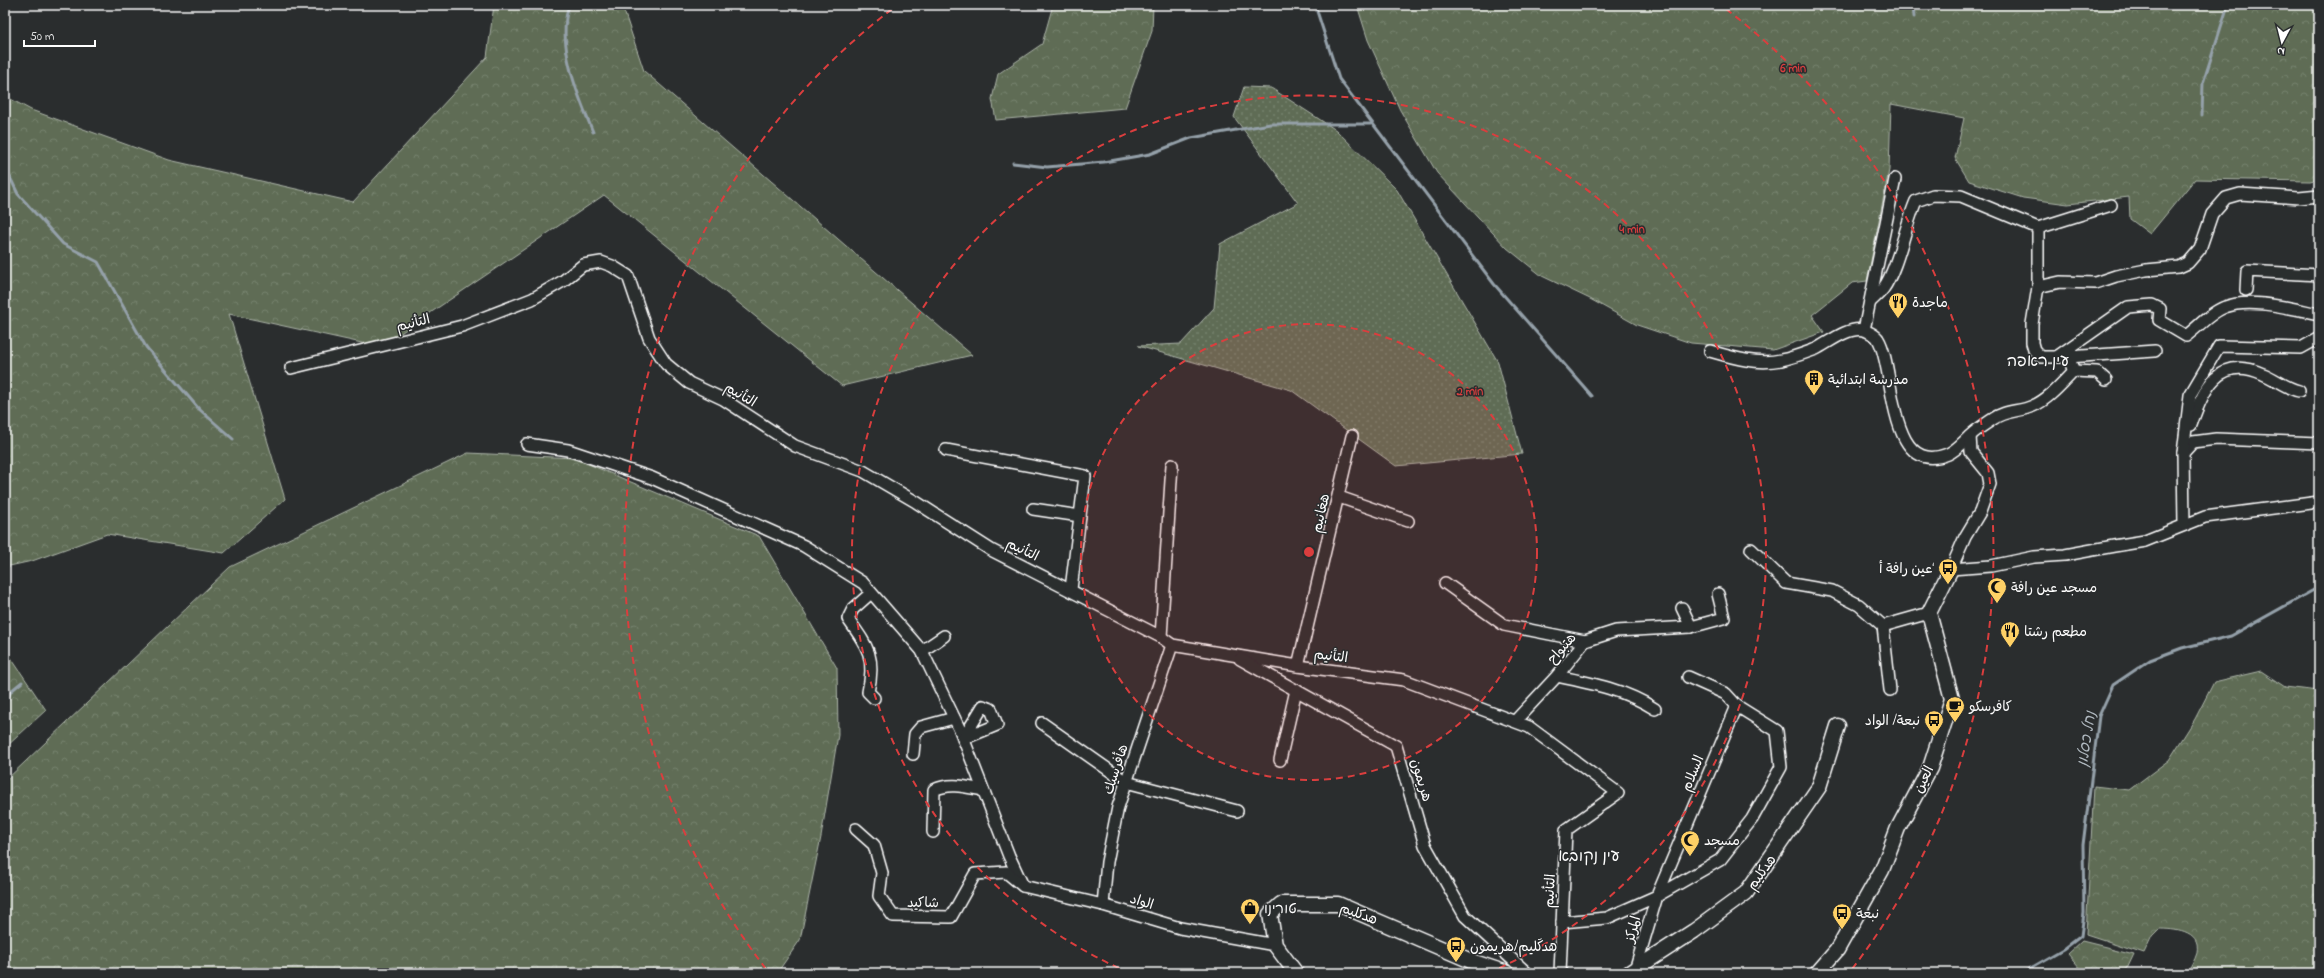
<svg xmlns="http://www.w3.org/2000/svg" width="2324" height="978" viewBox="0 0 2324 978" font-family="'Indie Flower','Playpen Sans Arabic','Playpen Sans Hebrew',sans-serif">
  <defs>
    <pattern id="grass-dots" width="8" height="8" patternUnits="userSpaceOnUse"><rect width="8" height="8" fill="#5e6c54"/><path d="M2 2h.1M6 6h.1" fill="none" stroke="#76826e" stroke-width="1.8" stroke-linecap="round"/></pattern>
    <pattern id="forest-crowns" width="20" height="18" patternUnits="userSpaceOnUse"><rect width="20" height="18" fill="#5e6c54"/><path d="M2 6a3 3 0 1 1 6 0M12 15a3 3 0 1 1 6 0" fill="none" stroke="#76826e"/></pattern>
  </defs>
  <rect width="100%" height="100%" fill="#2a2d2e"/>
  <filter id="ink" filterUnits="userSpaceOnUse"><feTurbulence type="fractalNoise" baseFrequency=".025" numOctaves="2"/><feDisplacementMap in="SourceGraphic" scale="8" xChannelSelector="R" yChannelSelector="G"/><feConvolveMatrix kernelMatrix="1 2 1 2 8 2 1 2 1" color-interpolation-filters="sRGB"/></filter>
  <g filter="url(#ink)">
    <!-- grass -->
    <polygon fill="url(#grass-dots)" stroke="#aeb6aa" points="1244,87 1271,88 1336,130 1397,190 1498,362 1522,454 1396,466 1291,390 1138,346 1181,344 1214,308 1220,244 1298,203 1234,117"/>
    <!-- forest -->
    <g fill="url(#forest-crowns)" stroke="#aeb6aa">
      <polygon points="494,5 622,5 644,71 972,355 842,386 604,195 380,347 229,314 285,499 224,553 107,534 32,561 5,567 5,96 31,110 169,160 353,202 487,57"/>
      <polygon points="1053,5 1153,5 1152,31 1125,108 996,120 992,99 998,74 1042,44"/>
      <polygon points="1357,5 2319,5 2319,179 2310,181 2195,179 2150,234 2130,219 2129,197 2068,204 2023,198 1969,181 1955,158 1964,118 1891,104 1889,170 1867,281 1852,283 1812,315 1824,332 1773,350 1691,343 1637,325 1590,299 1542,276 1507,248 1437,173 1400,110 1368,40"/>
      <polygon points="468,453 574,458 759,536 837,668 838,735 821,837 800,940 777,973 5,973 5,781 230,567"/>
      <polygon points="5,649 46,710 5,748"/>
      <path d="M 2261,671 L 2285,687 L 2319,691 L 2319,973 L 2187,973 C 2190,967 2195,959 2197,952 C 2201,931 2173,929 2159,929 L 2152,936 L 2144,953 L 2086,934 L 2094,786 L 2129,790 L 2169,760 L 2195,719 L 2214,682 Z"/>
      <polygon points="2082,941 2134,954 2125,973 2081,973 2081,969 2068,954"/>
    </g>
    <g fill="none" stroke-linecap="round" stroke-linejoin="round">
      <!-- stream -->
      <g stroke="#95a1aa" stroke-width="3">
        <path d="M 569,5 C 556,44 578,96 593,132"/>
        <polyline points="1315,5 1339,79 1494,284 1592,396"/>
        <polyline points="1913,5 1914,17"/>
        <polyline points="2202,115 2203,83 2228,5"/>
        <polyline points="1013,163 1047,167 1104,162 1150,154 1191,138 1270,124 1371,124"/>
        <polyline points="5,167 18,194 63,244 98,262 146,347 199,409 233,439"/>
        <polyline points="5,692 11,691 22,682"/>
        <polyline points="5,706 11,691"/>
        <polyline points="2022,973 2064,949 2081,936 2084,913 2083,845 2099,716 2113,685 2150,660 2182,648 2231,636 2319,587"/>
      </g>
      <!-- minor casing -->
      <g stroke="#fff" stroke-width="14">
        <g id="minor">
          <polyline points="2038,228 2038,287 2032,324 2032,343 2034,350 2041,357 2068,357 2074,371"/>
          <polyline points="2038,287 2060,282 2095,283 2116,276 2146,270 2179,267 2188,263 2200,249 2212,214 2226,198 2240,194 2299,198 2319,196"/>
          <polyline points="2246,290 2247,271 2319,275"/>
          <path d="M 1870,302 C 1874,298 1880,293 1883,289 C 1898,268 1905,226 1916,201 L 1933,195 L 1961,196 L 2038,228 L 2111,205"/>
          <polyline points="1864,330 1895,179"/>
          <path d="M 1710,351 C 1734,358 1757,365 1781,360 C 1792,358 1805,353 1816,349 C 1828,343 1849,326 1863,330 C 1867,331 1876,335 1878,339 C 1896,368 1886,478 1948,454 C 1958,449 1963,442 1971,435 C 1977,429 1986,424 1993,419 C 2005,410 2020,412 2033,406 C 2049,399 2062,383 2074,371 L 2097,372 L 2106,380"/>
          <path d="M 2058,356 L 2128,307 L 2152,305 L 2160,309 L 2159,320 L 2186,336 C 2198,327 2211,312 2225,307 C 2250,297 2293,309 2319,314"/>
          <polyline points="2068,357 2155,351"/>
          <polyline points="291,368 462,326 532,299 563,281 583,265 601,262 612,266 628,276 649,338 666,364 689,383 723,399 795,446 863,471 916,502 991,550 1161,637 1172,645 1298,666 1404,680 1529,727 1618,793 1566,830 1560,973"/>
          <path d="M 2191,425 C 2203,389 2219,354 2263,374 C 2276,379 2285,388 2299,391"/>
          <polyline points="1970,436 1971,452 1988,473 1990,484 1980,512 1965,537 1951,569 1991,566 2034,557 2065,555 2114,546 2145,541 2205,517 2319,502"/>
          <polyline points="527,444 568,450 652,478 804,546 863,583 922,651 960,730 1009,856 1023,886"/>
          <polyline points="946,450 1085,476 1080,516"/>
          <polyline points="2183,453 2193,442 2216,439 2319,443"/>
          <polyline points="1339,497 1408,521"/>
          <polyline points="1033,509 1080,516 1071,589"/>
          <polyline points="2184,525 2183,453 2190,395 2219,346 2301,348 2319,338"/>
          <polyline points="1751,549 1786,583 1832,591 1859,605 1883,626 1929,613"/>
          <polyline points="1445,583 1504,625 1585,641"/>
          <path d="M 871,593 L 853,609 L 848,619 C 868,647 876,657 868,692 L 874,698"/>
          <polyline points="1883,626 1890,690"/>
          <polyline points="1691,627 1724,618 1718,594"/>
          <polyline points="1161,637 1172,465"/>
          <polyline points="922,651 944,636"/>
          <polyline points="1240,659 1396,746 1425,845 1465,916 1527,973"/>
          <polyline points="1298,666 1352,436"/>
          <path d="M 1557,676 C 1591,683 1626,690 1655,709"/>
          <polyline points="1688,677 1726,694 1737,706"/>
          <polygon points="983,706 991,709 997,725 963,739"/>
          <polyline points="1516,720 1557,676 1585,641 1616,631 1691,627 1682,608"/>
          <polyline points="1042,723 1126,782 1237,811"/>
          <polyline points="913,754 915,734 921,727 954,718"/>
          <polyline points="1280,760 1296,690"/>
          <polyline points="856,829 874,845 882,873 879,896 893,916 951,917 975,874 1006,872 1023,886 1103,905 1180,928 1275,945"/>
          <path d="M 933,832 L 934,790 C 950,782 966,787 983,790"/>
          <polyline points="1103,905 1107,862 1118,807 1172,645"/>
          <polyline points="1562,922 1607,918 1657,896 1720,860 1752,819 1781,767 1777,731 1737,706 1657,896 1635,970"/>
        </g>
      </g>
      <!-- tertiary casing -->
      <g stroke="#fff" stroke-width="17">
        <g id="tertiary">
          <polyline points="1296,973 1275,945 1270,914 1281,904 1338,904 1471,961 1507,973"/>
          <polyline points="1629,973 1694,931 1746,893 1819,787 1838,726"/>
          <polyline points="1817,973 1837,950 1882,870 1898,828 1930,768 1952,699 1929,613 1951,569"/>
        </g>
      </g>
      <!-- minor -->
      <use href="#minor" stroke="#2a2d2e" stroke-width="11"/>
      <!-- tertiary -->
      <use href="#tertiary" stroke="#2a2d2e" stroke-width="14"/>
    </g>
  </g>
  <!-- distance rings -->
  <circle cx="1309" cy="552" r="228" fill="#da3e3e" fill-opacity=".12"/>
  <g fill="none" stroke="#da3e3e" stroke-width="2" stroke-dasharray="7 5">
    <circle cx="1309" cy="552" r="228"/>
    <path d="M1130 973A457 457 0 1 1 1488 973"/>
    <path d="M766 969A685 685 0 0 1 892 9M1726 9A685 685 0 0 1 1852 969"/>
  </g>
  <!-- icons -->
  <defs>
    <g id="restaurant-pin" transform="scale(1)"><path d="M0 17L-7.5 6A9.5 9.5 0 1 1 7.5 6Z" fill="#ffd166" stroke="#2a2d2e"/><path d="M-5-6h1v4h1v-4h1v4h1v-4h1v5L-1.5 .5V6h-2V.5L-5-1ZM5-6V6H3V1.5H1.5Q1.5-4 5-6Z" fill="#111"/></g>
    <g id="building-pin" transform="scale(1)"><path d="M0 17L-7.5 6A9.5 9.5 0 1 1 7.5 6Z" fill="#ffd166" stroke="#2a2d2e"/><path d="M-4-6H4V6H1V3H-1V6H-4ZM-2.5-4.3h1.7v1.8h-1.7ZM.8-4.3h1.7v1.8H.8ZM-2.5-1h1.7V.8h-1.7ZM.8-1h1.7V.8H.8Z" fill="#111"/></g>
    <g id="bus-pin" transform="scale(1)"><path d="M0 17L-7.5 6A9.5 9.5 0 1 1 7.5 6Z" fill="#ffd166" stroke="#2a2d2e"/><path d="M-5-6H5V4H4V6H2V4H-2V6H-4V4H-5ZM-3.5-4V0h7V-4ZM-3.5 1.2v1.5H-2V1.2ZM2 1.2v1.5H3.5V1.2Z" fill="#111"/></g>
    <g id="mosque-pin" transform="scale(1)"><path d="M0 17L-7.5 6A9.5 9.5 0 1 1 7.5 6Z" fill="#ffd166" stroke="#2a2d2e"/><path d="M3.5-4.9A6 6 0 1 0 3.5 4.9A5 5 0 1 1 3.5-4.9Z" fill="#111"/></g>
    <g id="cafe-pin" transform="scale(1)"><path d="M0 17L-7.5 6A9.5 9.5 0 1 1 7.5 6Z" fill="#ffd166" stroke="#2a2d2e"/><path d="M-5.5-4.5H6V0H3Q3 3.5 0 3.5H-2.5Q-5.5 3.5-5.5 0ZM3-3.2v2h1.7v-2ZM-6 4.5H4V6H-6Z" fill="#111"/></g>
    <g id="shop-pin" transform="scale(1)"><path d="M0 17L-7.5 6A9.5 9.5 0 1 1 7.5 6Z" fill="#ffd166" stroke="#2a2d2e"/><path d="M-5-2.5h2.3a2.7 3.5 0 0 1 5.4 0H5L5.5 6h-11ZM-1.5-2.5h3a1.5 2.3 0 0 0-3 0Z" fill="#111"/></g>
  </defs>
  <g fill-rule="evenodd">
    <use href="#restaurant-pin" x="1898" y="302"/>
    <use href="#building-pin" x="1814" y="379"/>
    <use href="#bus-pin" x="1948" y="568"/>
    <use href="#mosque-pin" x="1997" y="587"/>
    <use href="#restaurant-pin" x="2010" y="631"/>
    <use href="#cafe-pin" x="1955" y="706"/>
    <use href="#bus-pin" x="1934" y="720"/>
    <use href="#mosque-pin" x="1690" y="840"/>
    <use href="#shop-pin" x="1250" y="908"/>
    <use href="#bus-pin" x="1842" y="913"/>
    <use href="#bus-pin" x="1456" y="946"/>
  </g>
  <g text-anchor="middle" stroke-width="3" stroke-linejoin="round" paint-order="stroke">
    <!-- poi labels -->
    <g font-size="14" fill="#fff" stroke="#2a2d2e" text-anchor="start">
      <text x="1912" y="307">ماجدة</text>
      <text x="1828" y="384">مدرسة ابتدائية</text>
      <text x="1934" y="573" text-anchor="end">عين رافة أ‘</text>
      <text x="2011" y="592">مسجد عين رافة</text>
      <text x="2024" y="636">مطعم رشتا</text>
      <text x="1969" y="711">كافرسكو</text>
      <text x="1920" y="725" text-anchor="end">نبعة/ الواد</text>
      <text x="1704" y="845">مسجد</text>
      <text x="1264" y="913">טורינו</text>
      <text x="1856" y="918">نبعة</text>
      <text x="1470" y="951">هدكَليم/هريمون</text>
    </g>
    <!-- street labels -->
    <g font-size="14" fill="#fff" stroke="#2a2d2e">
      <text transform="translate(413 322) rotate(-14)" y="5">التأنيم</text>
      <text transform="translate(741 394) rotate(31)" y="5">التأنيم</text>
      <text transform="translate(1320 513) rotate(-77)" y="5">هغانيم</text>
      <text transform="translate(1023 549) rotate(26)" y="5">التأنيم</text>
      <text transform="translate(1561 648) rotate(-49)" y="5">هتبواح</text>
      <text transform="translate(1331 655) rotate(7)" y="5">التأنيم</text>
      <text transform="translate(1115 769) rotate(-72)" y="5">هأفرسيك</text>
      <text transform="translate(1692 773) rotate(-67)" y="5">السلام</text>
      <text transform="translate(1923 779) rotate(-64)" y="5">العين</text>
      <text transform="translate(1422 780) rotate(73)" y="5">هريمون</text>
      <text transform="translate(1761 872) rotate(-54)" y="5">هدكليم</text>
      <text transform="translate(1549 891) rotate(-87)" y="5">التأنيم</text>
      <text transform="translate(1142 901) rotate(17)" y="5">الواد</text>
      <text transform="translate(923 902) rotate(1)" y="5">شاكيد</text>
      <text transform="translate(1359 913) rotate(20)" y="5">هدكليم</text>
      <text transform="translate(1632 929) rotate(-74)" y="5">المركز</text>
    </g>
    <!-- water labels -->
    <g font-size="15" font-style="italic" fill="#afb8bf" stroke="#2a2d2e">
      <text transform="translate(2086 739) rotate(-81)" y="5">נחל כסלון</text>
    </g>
    <!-- quarter labels -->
    <g font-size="16" fill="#fff" stroke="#2a2d2e">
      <text x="2038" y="366">עין ראפה</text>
      <text x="1589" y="861">עין נקובא</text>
    </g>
  </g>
  <circle cx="1309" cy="552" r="6" fill="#da3e3e" stroke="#2a2d2e" stroke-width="2"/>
  <g font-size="12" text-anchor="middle" font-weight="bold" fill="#da3e3e" stroke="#2a2d2e" stroke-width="3" stroke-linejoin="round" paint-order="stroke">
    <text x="1793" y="72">6 min</text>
    <text x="1632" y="233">4 min</text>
    <text x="1470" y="395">2 min</text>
  </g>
  <!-- margin -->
  <rect width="2324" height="978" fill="none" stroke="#2a2d2e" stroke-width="20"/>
  <rect x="10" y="10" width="2304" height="958" fill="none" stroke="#fff" stroke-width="1.5" filter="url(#ink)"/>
  <!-- north arrow -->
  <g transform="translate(2282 42) rotate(187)" stroke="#2a2d2e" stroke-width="3" paint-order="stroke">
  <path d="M0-3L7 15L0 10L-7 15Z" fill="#ffffff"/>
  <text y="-6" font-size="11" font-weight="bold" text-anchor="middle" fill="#ffffff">N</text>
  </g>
  <!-- scale -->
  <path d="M24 40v6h71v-6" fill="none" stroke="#ffffff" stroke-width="2"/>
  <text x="30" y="40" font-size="12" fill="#ffffff" stroke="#2a2d2e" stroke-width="3" paint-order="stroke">50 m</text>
</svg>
